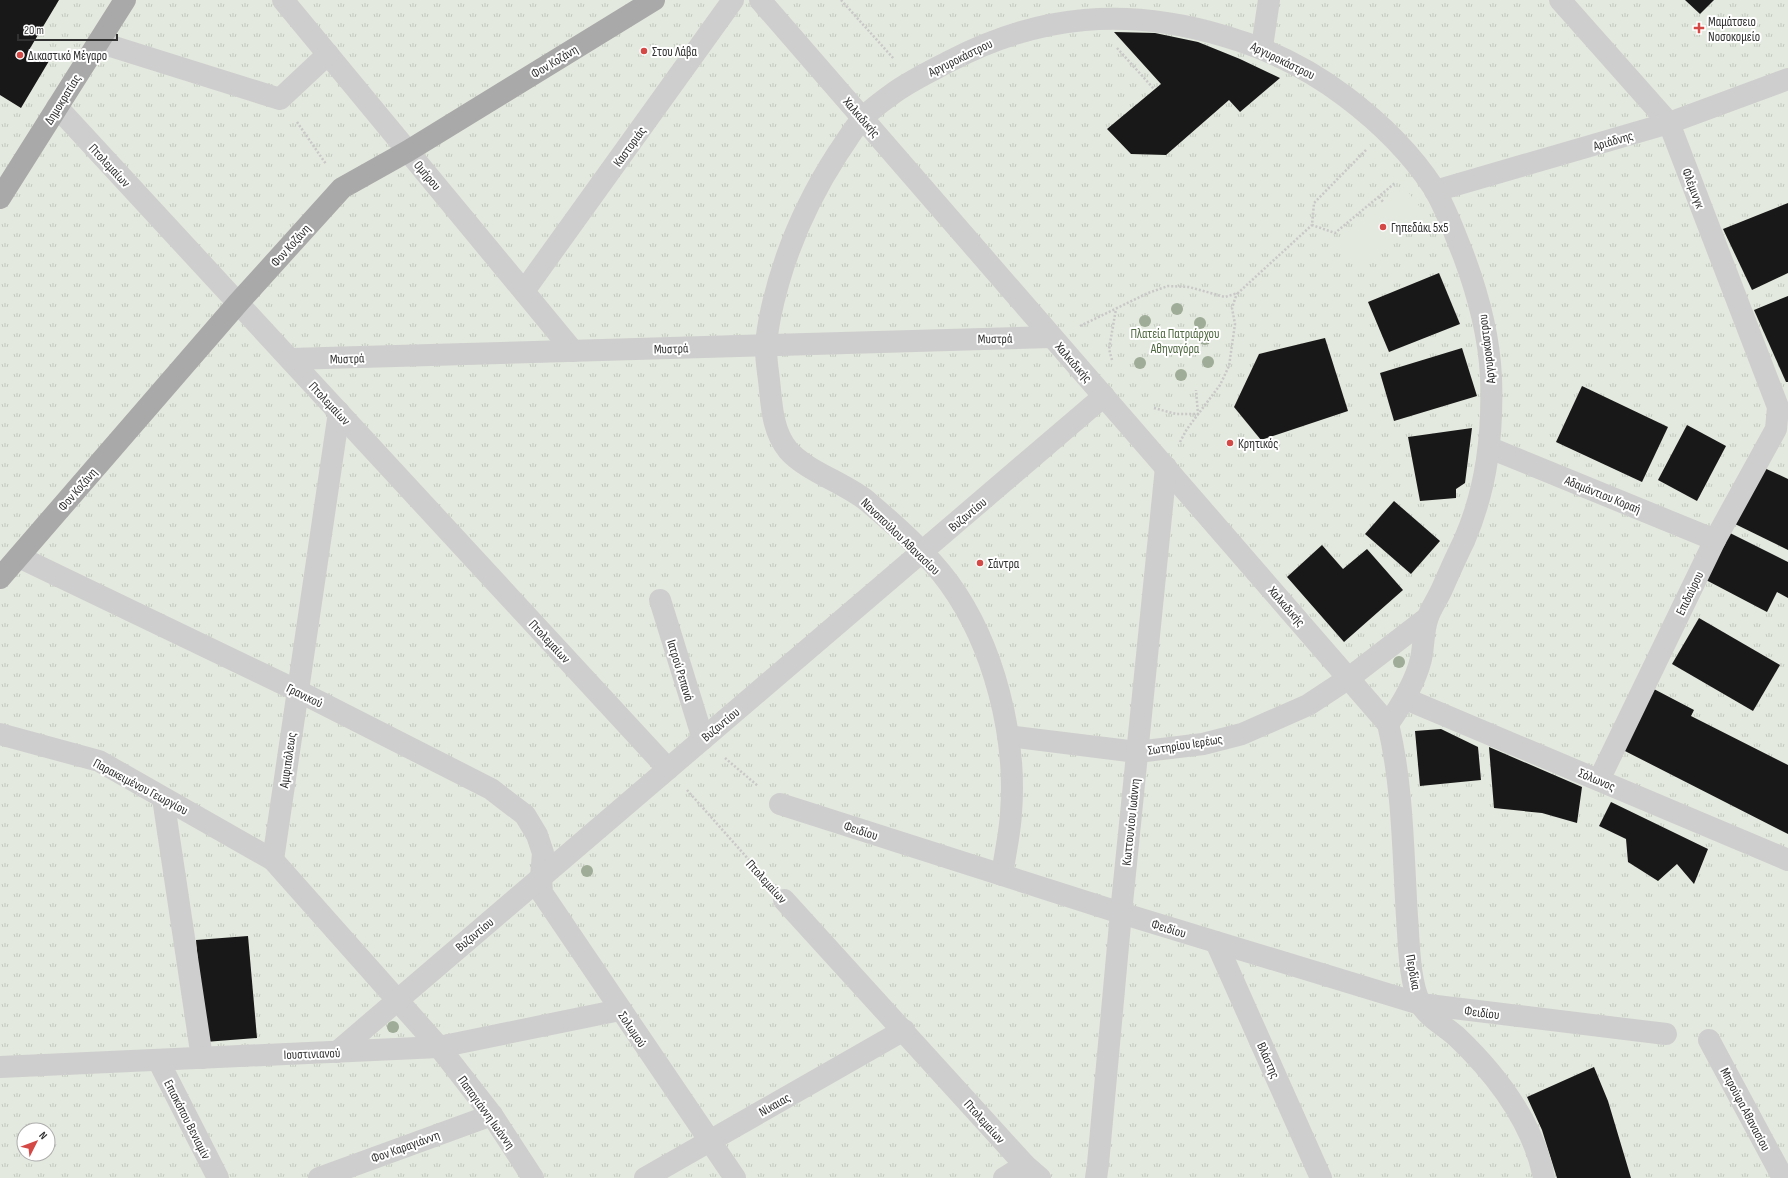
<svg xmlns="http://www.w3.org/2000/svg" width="1788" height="1178" viewBox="0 0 1788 1178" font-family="'Sofia Sans Condensed',sans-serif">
  <defs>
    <pattern id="grass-tufts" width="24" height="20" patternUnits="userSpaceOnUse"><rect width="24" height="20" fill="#e3e9de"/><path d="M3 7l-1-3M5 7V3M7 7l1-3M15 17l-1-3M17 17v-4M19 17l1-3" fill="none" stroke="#c3c8bf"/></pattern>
  </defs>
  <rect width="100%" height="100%" fill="#fff"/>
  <!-- grass -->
  <path fill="url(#grass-tufts)" fill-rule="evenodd" d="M 0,0 L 1788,0 L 1788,1178 L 0,1178 ZM 24,1130 L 48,1130 L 48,1154 L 24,1154 Z"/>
  <!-- garden -->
  <polygon fill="#e3e9de" points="1404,187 1427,216 1362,267 1340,239"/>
  <!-- building -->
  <g fill="#181818">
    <polygon points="0,0 59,0 29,50 49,61 21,108 0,95"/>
    <polygon points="1685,0 1714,0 1700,14"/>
    <polygon points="1114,32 1155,33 1198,42 1240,59 1280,78 1240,112 1229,100 1166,155 1131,154 1107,129 1161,84"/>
    <polygon points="1788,203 1788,273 1752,290 1723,229"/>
    <polygon points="1439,273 1460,324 1389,352 1368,302"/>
    <polygon points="1788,296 1788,382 1786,382 1754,310"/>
    <polygon points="1325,338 1348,411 1261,440 1234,407 1259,354"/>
    <polygon points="1462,348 1477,396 1394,421 1380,373"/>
    <polygon points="1582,386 1668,427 1642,482 1556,442"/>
    <polygon points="1687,425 1726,446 1697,501 1658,480"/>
    <polygon points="1472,428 1465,483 1456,489 1456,498 1420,501 1408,437"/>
    <polygon points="1760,466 1788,479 1788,550 1733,523"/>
    <polygon points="1394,501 1440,541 1411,574 1365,534"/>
    <polygon points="1730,533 1788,562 1788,598 1777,592 1767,612 1706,580"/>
    <polygon points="1322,545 1343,569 1367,549 1403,590 1344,642 1287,577"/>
    <polygon points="1699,618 1780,665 1753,711 1672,664"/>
    <polygon points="1652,688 1694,710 1691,716 1788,765 1788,834 1621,749"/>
    <polygon points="1441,729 1478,747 1481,780 1420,786 1415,731"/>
    <polygon points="1489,747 1582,787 1577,823 1542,813 1494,808"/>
    <polygon points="1611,802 1708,849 1694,884 1677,864 1658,881 1628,862 1626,839 1599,826"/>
    <polygon points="248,936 257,1038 205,1042 196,940"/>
    <polygon points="1594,1067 1608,1101 1631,1178 1557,1178 1542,1130 1527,1097"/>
  </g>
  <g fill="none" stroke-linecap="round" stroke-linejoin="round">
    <!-- path -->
    <g stroke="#c8c8c8" stroke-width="2.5" stroke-dasharray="2 2" stroke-linecap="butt">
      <polyline points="841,0 894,59"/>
      <polyline points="1117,48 1154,89"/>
      <polyline points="297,122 326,164"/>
      <polyline points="1366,150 1314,203 1312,225 1335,233 1395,183"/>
      <polyline points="1379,197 1384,203"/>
      <polyline points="1080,326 1148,293 1168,286 1189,287 1225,297 1238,293 1312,225"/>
      <polyline points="1112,360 1109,349 1116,309"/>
      <polyline points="1154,408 1176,414 1198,414 1196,390"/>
      <polyline points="1180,442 1187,429 1220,385 1229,366 1235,324 1232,308 1237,293"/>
      <polyline points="725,758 758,786"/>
      <polyline points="687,790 766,879"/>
    </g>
    <!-- minor -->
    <g stroke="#cecece" stroke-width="22">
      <polyline points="283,0 573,351"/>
      <path d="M 760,0 L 1388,724 C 1403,786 1403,853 1407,917 C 1409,942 1409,981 1420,1003 C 1427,1017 1445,1026 1456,1036 C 1496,1074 1533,1122 1544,1178"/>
      <polyline points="1560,0 1669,123 1778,407 1776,429 1715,540 1599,780"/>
      <polyline points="98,42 280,99 328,54"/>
      <polyline points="1262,47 1269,0"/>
      <polyline points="57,107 668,769"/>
      <polyline points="1435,191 1669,123 1788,79"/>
      <polyline points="524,291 733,0"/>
      <polyline points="290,359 1052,337"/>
      <polyline points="1490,448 1715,540"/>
      <polyline points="19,557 298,691 491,789 525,815 537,835 543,853 541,877 542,893 735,1178"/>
      <polyline points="660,600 703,739"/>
      <polyline points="1406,699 1788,860"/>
      <polyline points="0,734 99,761 273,860 439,1047 492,1115 533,1178"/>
      <polyline points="1008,736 1137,752 1203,744 1242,734 1308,705 1349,678 1427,618"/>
      <polyline points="163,798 202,1058"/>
      <polyline points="780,804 1121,913 1420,1004 1666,1034"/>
      <polyline points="273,860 339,412"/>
      <path d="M 1002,875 C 1005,854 1010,833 1011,813 C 1017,737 994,645 949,583 C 928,554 895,525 867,501 C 845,483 806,471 788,450 C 774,433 772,411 770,390 C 769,377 766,362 766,349 C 766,338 768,328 770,317 C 782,258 805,204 838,153 C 846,142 853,129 862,119 C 871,109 884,100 895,92 C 912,80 931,71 950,61 C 1040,14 1127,7 1224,36 C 1269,49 1309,69 1346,97 C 1379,122 1410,152 1433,187 C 1446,208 1454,232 1463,254 C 1478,294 1489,334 1491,377 C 1493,434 1487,488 1464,541 C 1456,557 1449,573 1442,589 C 1438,598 1431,608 1428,617 C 1423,630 1424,645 1421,659 C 1415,683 1403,703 1388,724"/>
      <polyline points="784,900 1025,1165 1040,1178"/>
      <polyline points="1216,942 1321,1178"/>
      <polyline points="1709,1040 1783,1178"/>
      <polyline points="337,1052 1104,396"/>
      <polyline points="158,1060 218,1178"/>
      <polyline points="0,1067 439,1047 620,1010"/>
      <polyline points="319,1178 492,1115"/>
      <polyline points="645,1178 904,1030"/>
      <polyline points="1004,1178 1025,1165"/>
      <polyline points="1096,1178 1098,1164 1121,913 1166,467"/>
    </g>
    <!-- major -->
    <g stroke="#a9a9a9" stroke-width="22">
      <polyline points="0,198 125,0"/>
      <polyline points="0,578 238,303 342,188 408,151 654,0"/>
    </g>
  </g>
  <!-- trees -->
  <g fill="#9fac97">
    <circle cx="1177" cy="309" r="6"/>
    <circle cx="1145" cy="321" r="6"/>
    <circle cx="1200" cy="323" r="6"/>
    <circle cx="1205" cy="339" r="6"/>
    <circle cx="1208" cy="362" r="6"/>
    <circle cx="1140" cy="363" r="6"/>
    <circle cx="1181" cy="375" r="6"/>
    <circle cx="1399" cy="662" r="6"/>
    <circle cx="587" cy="871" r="6"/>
    <circle cx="393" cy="1027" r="6"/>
  </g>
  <!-- markers -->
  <g fill="#d44846" stroke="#fff" stroke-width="1.5">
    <path d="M1697 22h4v4h4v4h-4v4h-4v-4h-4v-4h4z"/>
    <circle cx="644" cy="51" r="4"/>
    <circle cx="20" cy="55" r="4"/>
    <circle cx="1383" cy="227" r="4"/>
    <circle cx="1230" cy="443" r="4"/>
    <circle cx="980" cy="563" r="4"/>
  </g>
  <g text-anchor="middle" stroke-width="4" stroke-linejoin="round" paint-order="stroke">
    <!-- poi labels -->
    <g font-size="13" fill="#313131" stroke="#fff" text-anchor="start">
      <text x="1708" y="26">Μαμάτσειο<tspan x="1708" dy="15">Νοσοκομείο</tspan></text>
      <text x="652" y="56">Στου Λάβα</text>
      <text x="28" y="60">Δικαστικό Μέγαρο</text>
      <text x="1391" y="232">Γηπεδάκι 5x5</text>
      <text x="1238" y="448">Κρητικός</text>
      <text x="988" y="568">Σάντρα</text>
    </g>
    <!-- street labels -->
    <g font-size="13" fill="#313131" stroke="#fff">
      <text transform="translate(960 57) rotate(-26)" y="5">Αργυροκάστρου</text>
      <text transform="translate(1283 60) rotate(26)" y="5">Αργυροκάστρου</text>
      <text transform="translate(554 61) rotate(-31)" y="5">Φον Κοζάνη</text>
      <text transform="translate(62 99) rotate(-58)" y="5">Δημοκρατίας</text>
      <text transform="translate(862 117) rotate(49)" y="5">Χαλκιδικής</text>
      <text transform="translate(1613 140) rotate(-16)" y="5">Αριάδνης</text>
      <text transform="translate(629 146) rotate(-54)" y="5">Καστοριάς</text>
      <text transform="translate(110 165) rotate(47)" y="5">Πτολεμαίων</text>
      <text transform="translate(428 175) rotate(50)" y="5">Ομήρου</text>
      <text transform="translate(1694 188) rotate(69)" y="5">Φλέμινγκ</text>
      <text transform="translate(290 245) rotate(-48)" y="5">Φον Κοζάνη</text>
      <text transform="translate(995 338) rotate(-1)" y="5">Μυστρά</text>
      <text transform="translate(671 348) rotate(-2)" y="5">Μυστρά</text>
      <text transform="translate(1486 349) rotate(-97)" y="5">Αργυροκάστρου</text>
      <text transform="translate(347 358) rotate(-2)" y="5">Μυστρά</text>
      <text transform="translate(1074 362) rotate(49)" y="5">Χαλκιδικής</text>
      <text transform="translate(330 403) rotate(47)" y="5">Πτολεμαίων</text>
      <text transform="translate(77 489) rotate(-49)" y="5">Φον Κοζάνη</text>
      <text transform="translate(1603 494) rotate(22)" y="5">Αδαμάντιου Κοραή</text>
      <text transform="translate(967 514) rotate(-40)" y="5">Βυζαντίου</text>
      <text transform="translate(901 536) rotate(44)" y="5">Νανοπούλου Αθανασίου</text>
      <text transform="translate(1689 593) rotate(-64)" y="5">Επιδαύρου</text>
      <text transform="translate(1287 606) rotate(49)" y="5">Χαλκιδικής</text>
      <text transform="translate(550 641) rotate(47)" y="5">Πτολεμαίων</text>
      <text transform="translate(681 670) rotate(73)" y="5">Ιατρού Ρεπανά</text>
      <text transform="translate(305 695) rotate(26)" y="5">Γρανικού</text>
      <text transform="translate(720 724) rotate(-40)" y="5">Βυζαντίου</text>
      <text transform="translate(1185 744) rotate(-9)" y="5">Σωτηρίου Ιερέως</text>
      <text transform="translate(287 760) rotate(-82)" y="5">Αμφιπόλεως</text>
      <text transform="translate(1597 779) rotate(23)" y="5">Σόλωνος</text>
      <text transform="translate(141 786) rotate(28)" y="5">Παρακειμένου Γεωργίου</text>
      <text transform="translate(1130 822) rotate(-84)" y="5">Κωττουνίου Ιωάννη</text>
      <text transform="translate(861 830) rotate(18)" y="5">Φειδίου</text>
      <text transform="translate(767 881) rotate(48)" y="5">Πτολεμαίων</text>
      <text transform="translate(1169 928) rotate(17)" y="5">Φειδίου</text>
      <text transform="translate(474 934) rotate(-40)" y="5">Βυζαντίου</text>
      <text transform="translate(1414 972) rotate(80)" y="5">Περδίκα</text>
      <text transform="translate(1482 1012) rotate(7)" y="5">Φειδίου</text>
      <text transform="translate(633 1029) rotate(56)" y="5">Σολωμού</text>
      <text transform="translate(312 1053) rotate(-2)" y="5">Ιουστινιανού</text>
      <text transform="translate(1269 1060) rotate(66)" y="5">Βλάστης</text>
      <text transform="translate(774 1104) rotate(-30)" y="5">Νίκαιας</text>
      <text transform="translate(1746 1109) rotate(62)" y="5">Μπρούφα Αθανασίου</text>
      <text transform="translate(487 1112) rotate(54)" y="5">Παπαγιάννη Ιωάννη</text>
      <text transform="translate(188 1119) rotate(63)" y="5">Επισκόπου Βενιαμίν</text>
      <text transform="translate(985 1121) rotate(48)" y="5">Πτολεμαίων</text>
      <text transform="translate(405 1146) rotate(-20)" y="5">Φον Καραγιάννη</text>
    </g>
    <!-- park labels -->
    <g font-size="13" fill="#516942" stroke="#fff">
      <text x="1175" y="338">Πλατεία Πατριάρχου<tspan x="1175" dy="15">Αθηναγόρα</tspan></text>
    </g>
  </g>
  <!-- north arrow -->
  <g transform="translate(36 1142) rotate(48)"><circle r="19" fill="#ffffff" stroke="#adadad"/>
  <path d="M0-3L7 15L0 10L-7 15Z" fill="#d44846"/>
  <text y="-6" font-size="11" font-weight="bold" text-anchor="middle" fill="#313131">N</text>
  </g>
  <!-- scale -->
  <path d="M18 34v6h99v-6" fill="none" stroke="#313131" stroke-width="2"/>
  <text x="24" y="34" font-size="12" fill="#313131" stroke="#ffffff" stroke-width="3" paint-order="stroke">20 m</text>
</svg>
